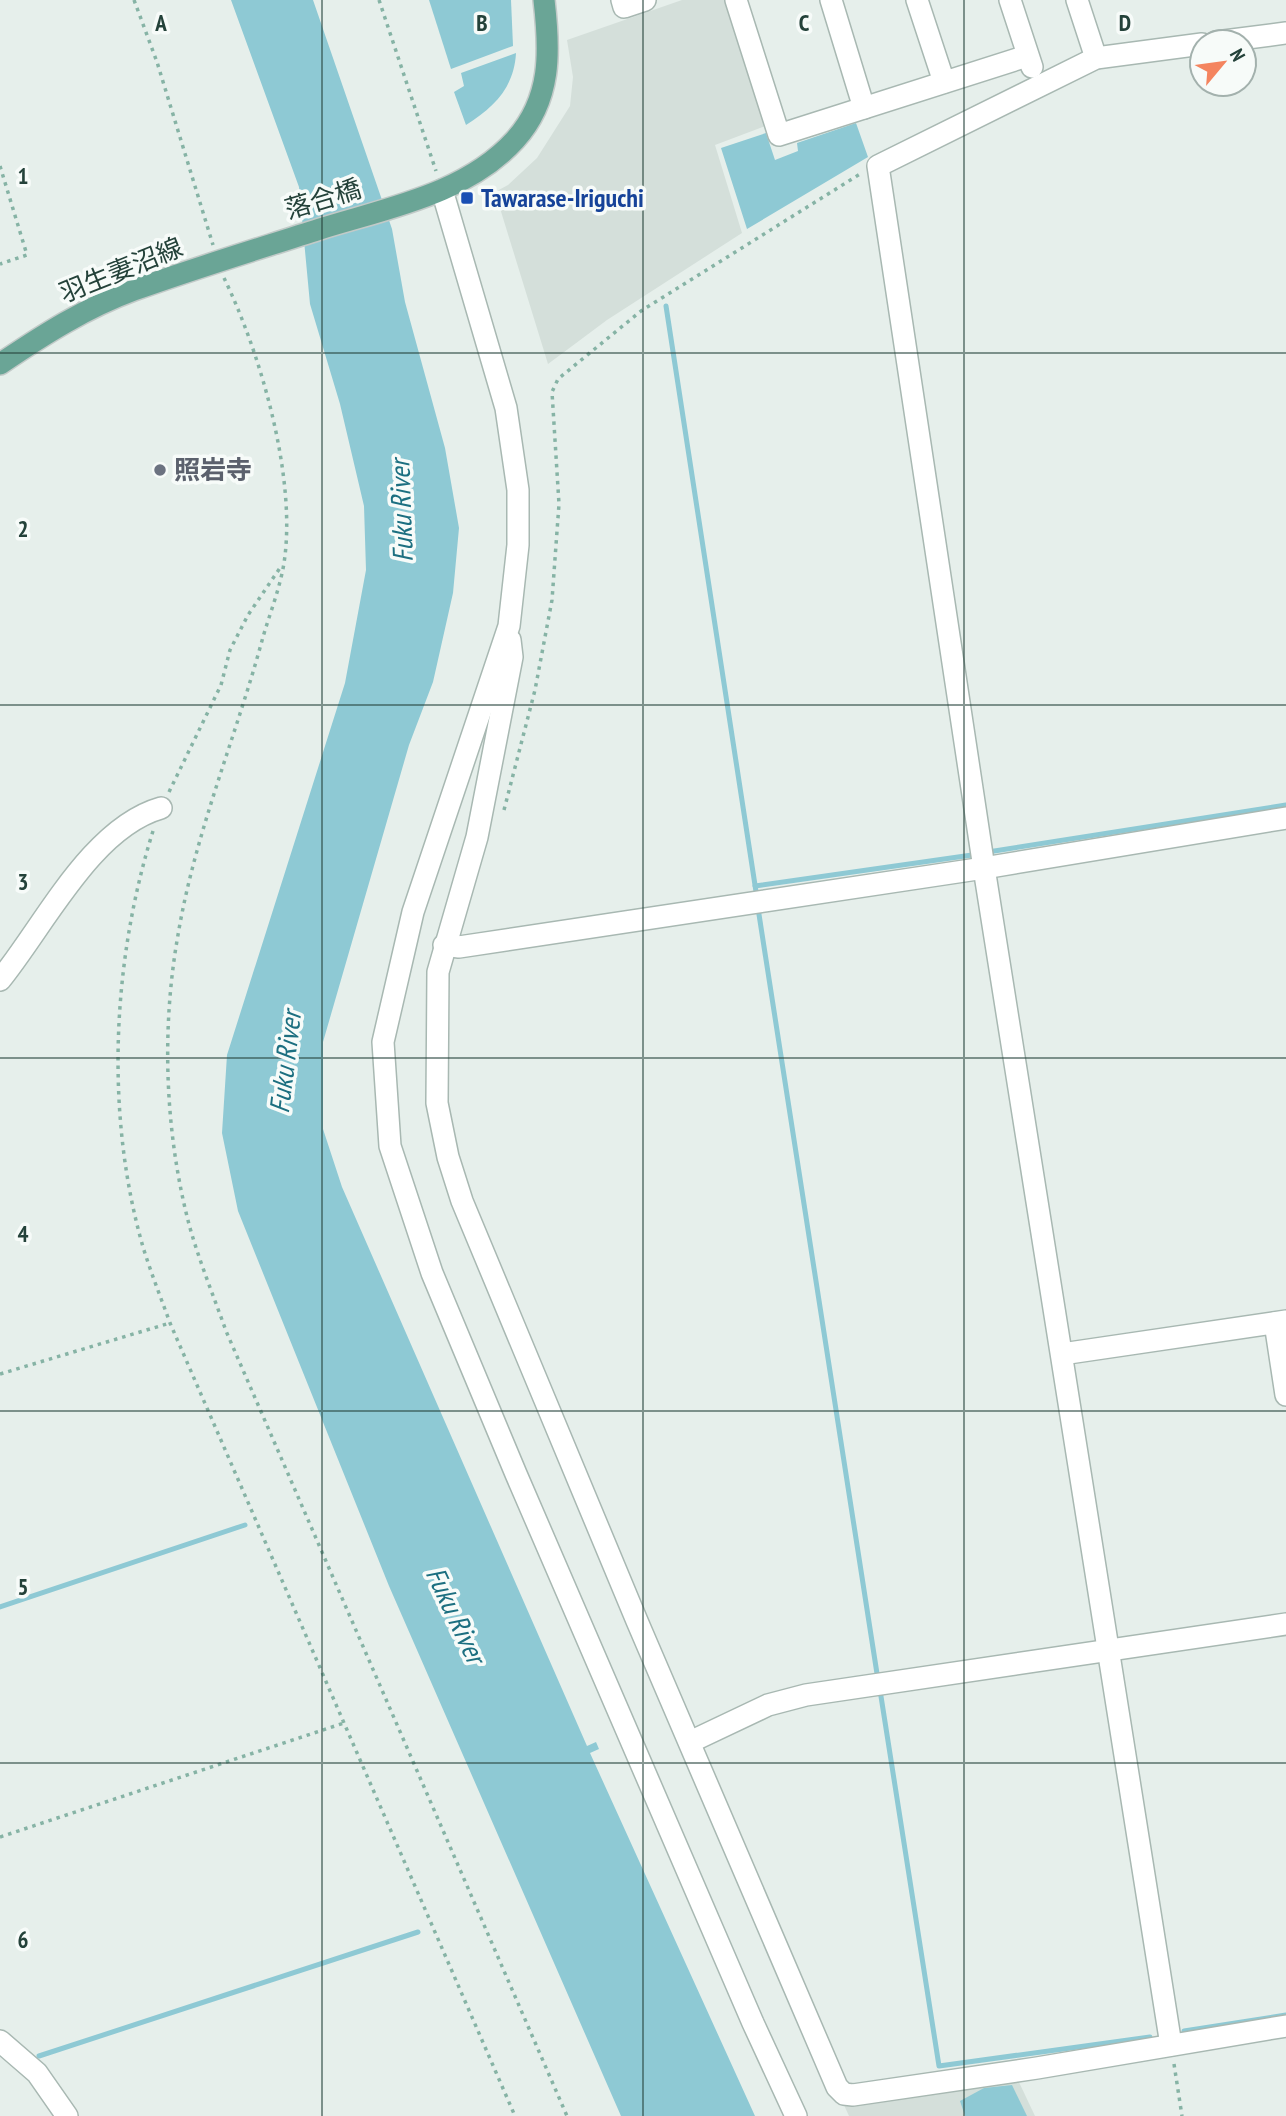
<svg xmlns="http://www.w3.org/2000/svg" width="1286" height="2116" viewBox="0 0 1286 2116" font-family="'PT Sans Narrow','Noto Sans JP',sans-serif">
  <rect width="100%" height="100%" fill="#e6efeb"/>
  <!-- built -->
  <g fill="#d4dfda">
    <polygon points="682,0 727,0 765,126 715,145 742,233 607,320 548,364 495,192 508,185 537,158 570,106 573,77 567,40"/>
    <polygon points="1017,2078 1035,2116 849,2116 844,2105"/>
  </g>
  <!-- water -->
  <g fill="#8ec9d4">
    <polygon points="231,0 313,0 392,229 405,302 445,448 459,528 453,593 433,682 409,745 323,1042 323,1129 342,1187 587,1746 596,1742 599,1749 590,1753 755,2116 621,2116 389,1586 238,1211 222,1133 227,1055 345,683 366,570 364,506 340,404 310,304 299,187"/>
    <polygon points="429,0 511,0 513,46 451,69"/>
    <path d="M 516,53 C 514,88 494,107 466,125 L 454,92 L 464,86 L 461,73 Z"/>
    <polygon points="856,123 868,157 747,229 721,148 766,133 775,160 798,151 797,143"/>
    <polygon points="1012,2085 1027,2116 965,2116 960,2101 984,2088"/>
  </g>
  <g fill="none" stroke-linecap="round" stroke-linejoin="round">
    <!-- stream -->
    <g stroke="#8ec9d4" stroke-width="5">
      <polyline points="666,306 757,898"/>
      <polyline points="988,852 1286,805"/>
      <polyline points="755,886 979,854"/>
      <polyline points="758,908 878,1680"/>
      <polyline points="0,1607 245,1525"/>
      <polyline points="880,1690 939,2066 1150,2037"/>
      <polyline points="1184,2031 1286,2015"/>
      <polyline points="39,2056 418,1932"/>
    </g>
    <!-- minor casing -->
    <g stroke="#a8b8b2" stroke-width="24">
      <g id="minor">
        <polyline points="622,0 624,7 645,0"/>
        <polyline points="736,0 779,135 1027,56"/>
        <polyline points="831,0 864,108"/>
        <polyline points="917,0 944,82"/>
        <polyline points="1010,0 1032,67"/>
        <polyline points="1077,0 1096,58"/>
        <polyline points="1216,42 1286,33"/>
        <polyline points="442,190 506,408 518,490 518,545 509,626 413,912 383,1042 390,1146 432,1273 516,1474 753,2023 796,2116"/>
        <polyline points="510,640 512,657 477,837 438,972 437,1103 448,1157 462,1201 637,1621 837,2087 844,2094 853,2095 1037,2068 1286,2026"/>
        <polyline points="444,945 459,947 984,868 1286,818"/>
        <path d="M 0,980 C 44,926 91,828 161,808"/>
        <polyline points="1275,1323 1286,1395"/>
        <polyline points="1062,1354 1286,1321"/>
        <polyline points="690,1742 768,1705 806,1695 1286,1624"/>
        <polyline points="0,2041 37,2073 67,2116"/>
        <polyline points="1171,2045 984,868 878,166 1096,58 1202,44"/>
      </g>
    </g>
    <!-- major casing -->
    <g stroke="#c2cac8" stroke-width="24">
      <path id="major" d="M 0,364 C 43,335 85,308 134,290 C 195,268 258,249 320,229 C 387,208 466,194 515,140 C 552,99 550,51 544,0"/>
    </g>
    <!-- path -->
    <g stroke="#86b3a5" stroke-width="3.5" stroke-dasharray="3.5 5" stroke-linecap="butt">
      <polyline points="134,0 157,62 213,245"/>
      <polyline points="379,0 436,171"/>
      <polyline points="0,166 27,255 0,264"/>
      <path d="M 224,278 C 261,354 297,479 284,563 C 280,588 270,613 263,637 C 236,737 195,833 178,935 C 161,1030 165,1135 190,1228 C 200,1263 214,1297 226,1331 L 567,2116"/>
      <polyline points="169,792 221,685 230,650 248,615 282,565"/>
      <polyline points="504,810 535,690 552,600 559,504 552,392 558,379 641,311 860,174"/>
      <path d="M 153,831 C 112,962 105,1115 143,1247 C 151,1273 161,1298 170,1323 L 515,2116"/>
      <polyline points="0,1374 170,1323"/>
      <polyline points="0,1837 344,1723"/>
      <polyline points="1174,2064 1182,2116"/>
    </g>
    <!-- minor -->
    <use href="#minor" stroke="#fff" stroke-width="21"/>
    <!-- major -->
    <use href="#major" stroke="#6aa596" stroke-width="21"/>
  </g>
  <!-- grid -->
  <path fill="none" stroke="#24423a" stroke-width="2" stroke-opacity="0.55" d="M 322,0 L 322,2116M 643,0 L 643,2116M 964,0 L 964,2116M 0,353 L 1286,353M 0,705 L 1286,705M 0,1058 L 1286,1058M 0,1411 L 1286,1411M 0,1763 L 1286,1763"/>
  <!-- markers -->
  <rect fill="#1a4fb4" stroke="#f7fbf9" stroke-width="2.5" x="460" y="191" width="14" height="14" rx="3.5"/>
  <circle fill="#6b7280" stroke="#f7fbf9" stroke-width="2.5" cx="160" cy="470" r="7"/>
  <g text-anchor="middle" stroke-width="7" stroke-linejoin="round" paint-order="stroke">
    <!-- transit labels -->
    <g font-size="26" font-weight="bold" fill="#164399" stroke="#f7fbf9" text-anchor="start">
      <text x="481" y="207">Tawarase-Iriguchi</text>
    </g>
    <!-- street labels -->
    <g font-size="26" fill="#24423a" stroke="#f7fbf9">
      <text transform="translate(323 199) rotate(-17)" y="9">落合橋</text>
      <text transform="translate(121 270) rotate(-22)" y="9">羽生妻沼線</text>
    </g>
    <!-- worship labels -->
    <g font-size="26" font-weight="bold" fill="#5b616d" stroke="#f7fbf9" text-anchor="start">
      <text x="174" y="479">照岩寺</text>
    </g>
    <!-- water labels -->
    <g font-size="28" font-style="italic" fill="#1c6f80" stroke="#f7fbf9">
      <text transform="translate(401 511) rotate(-92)" y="10">Fuku River</text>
      <text transform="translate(285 1062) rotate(-83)" y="10">Fuku River</text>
      <text transform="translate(456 1615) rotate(65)" y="10">Fuku River</text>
    </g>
  </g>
  <g font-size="23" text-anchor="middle" font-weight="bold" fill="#24423a" stroke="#f7fbf9" stroke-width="7" stroke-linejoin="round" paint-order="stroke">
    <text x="161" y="31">A</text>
    <text x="482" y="31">B</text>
    <text x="804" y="31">C</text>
    <text x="1125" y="31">D</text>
    <text x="23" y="184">1</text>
    <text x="23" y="537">2</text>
    <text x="23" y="890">3</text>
    <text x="23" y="1242">4</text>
    <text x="23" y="1595">5</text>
    <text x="23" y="1948">6</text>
  </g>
  <!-- north arrow -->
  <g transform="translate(1223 63) rotate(61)"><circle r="33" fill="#f7fbf9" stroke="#a3b1ad" stroke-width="2"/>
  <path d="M0-5L12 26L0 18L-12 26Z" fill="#f4845f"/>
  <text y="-10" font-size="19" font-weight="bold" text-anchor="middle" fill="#24423a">N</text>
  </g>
</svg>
